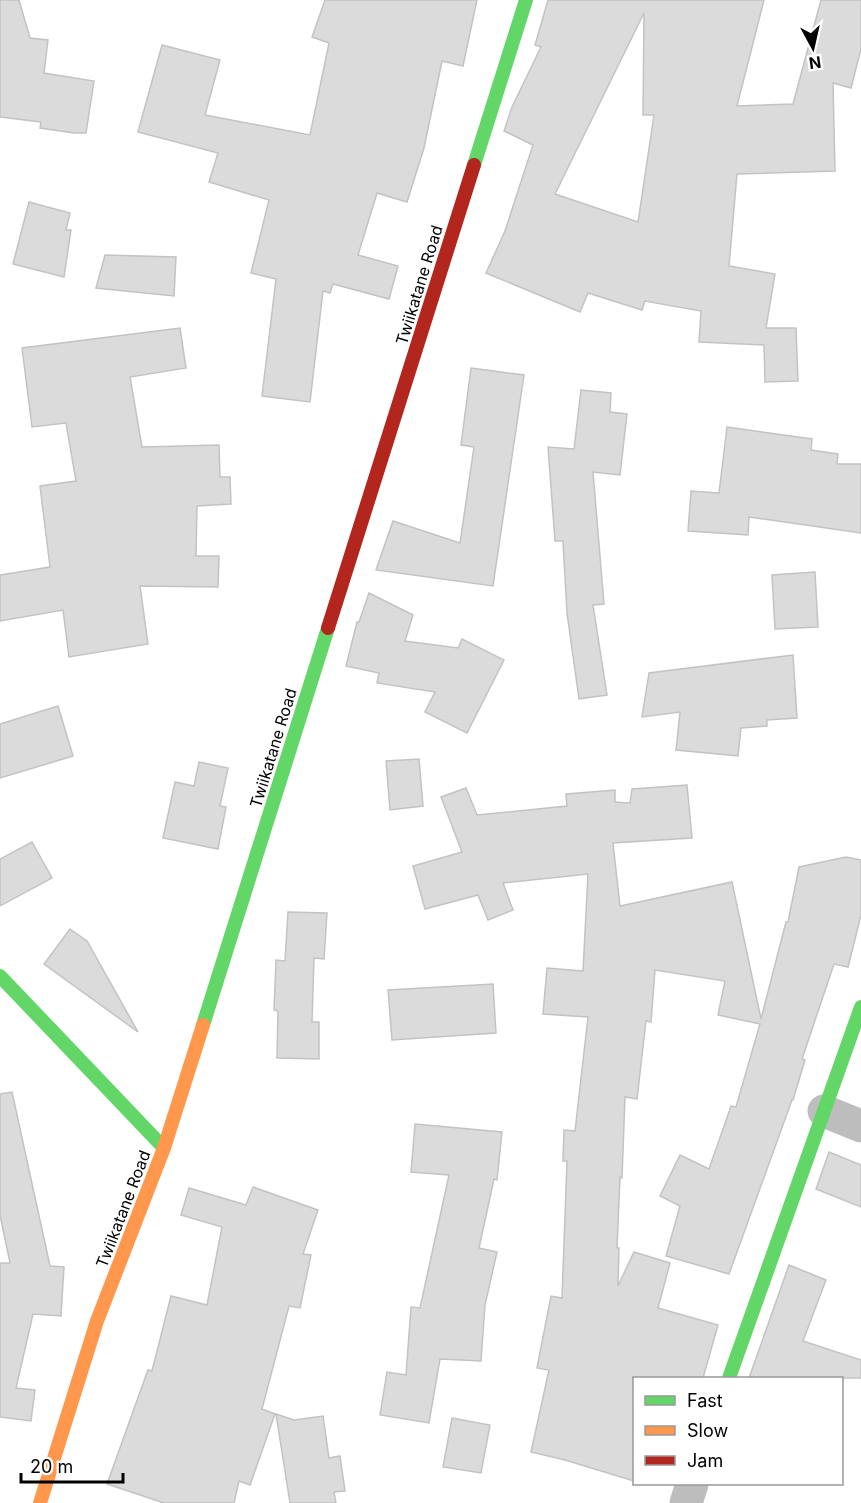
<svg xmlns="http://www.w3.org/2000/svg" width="861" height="1503" viewBox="0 0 861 1503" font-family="Inter,sans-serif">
  <rect width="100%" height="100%" fill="#fff"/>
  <!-- building -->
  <g fill="#dbdbdb" stroke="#c3c3c3" stroke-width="1.5" fill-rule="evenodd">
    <polygon points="0,0 19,0 30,38 48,40 44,73 94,81 86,133 74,133 40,128 41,122 0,117"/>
    <polygon points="325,0 477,0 463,66 442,61 424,148 407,202 377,193 358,255 398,266 389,299 333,284 330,293 323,291 310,402 262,396 276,279 251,273 269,200 209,182 218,153 138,132 162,45 220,60 205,115 310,135 329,43 312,37"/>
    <path d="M 548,0 L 764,0 L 737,106 L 793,104 L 821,0 L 861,0 L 861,49 L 851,88 L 833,83 L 835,171 L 737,174 L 729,266 L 775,274 L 766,328 L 796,328 L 798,381 L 765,382 L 764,345 L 699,342 L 701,311 L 645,301 L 642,310 L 588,293 L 580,312 L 486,273 L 505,231 L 533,145 L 504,131 L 512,107 L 541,47 L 535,45 ZM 644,13 L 643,115 L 654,115 L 638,222 L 555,194 Z"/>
    <polygon points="29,202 70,213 66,230 71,230 64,277 13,264"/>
    <polygon points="105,255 176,257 174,296 96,288"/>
    <polygon points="180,328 186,368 130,377 142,447 219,445 220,477 230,477 231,504 197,506 196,556 219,556 218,587 140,586 148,644 69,657 63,610 0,621 0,575 50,567 40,486 76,481 66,423 32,427 22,348"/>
    <polygon points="471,368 524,375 493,586 376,570 393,521 460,543 474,447 461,445"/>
    <polygon points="581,390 611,393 610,412 627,414 620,475 593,472 604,604 593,605 607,695 579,699 567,613 563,541 555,541 548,447 574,449"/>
    <polygon points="727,427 812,439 811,450 838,454 837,464 861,464 861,533 749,517 748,535 688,531 691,491 719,493"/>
    <polygon points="815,572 818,627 775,629 772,575"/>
    <polygon points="369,593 413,615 405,641 458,648 462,639 504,660 467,733 425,712 435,692 377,683 379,673 346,666 357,622 359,622"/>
    <polygon points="793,655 797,718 767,720 767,726 741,728 738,756 676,750 680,712 642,717 649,673"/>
    <polygon points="58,706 73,756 0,778 0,724"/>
    <polygon points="419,759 423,806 390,810 386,761"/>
    <polygon points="199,762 228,768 220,806 226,807 218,849 163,838 175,782 194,786"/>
    <polygon points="687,785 692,838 613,843 620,906 732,882 761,1019 786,922 788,922 799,867 846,857 861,860 861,915 848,967 834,964 802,1059 805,1060 793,1100 792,1100 729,1274 666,1256 680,1206 660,1196 680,1155 709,1169 731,1106 736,1107 760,1024 718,1015 725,981 655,970 651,1022 646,1021 637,1099 625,1097 622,1178 620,1177 617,1248 619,1248 618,1286 634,1252 670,1263 658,1308 718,1325 703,1378 634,1378 634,1481 565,1460 531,1452 549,1370 537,1368 551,1296 562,1298 567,1161 563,1161 564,1130 575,1131 588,1017 543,1014 547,968 583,971 588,874 503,883 513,910 488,920 478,895 425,909 413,866 462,852 441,797 466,788 477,815 567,806 566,794 615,790 615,802 630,803 632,789"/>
    <polygon points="32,842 52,878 0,906 0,859"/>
    <polygon points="288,912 327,913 324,959 314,958 312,1022 319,1022 319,1059 277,1058 278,1011 274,1010 276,960 285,961"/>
    <polygon points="70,929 87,941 138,1032 44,964"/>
    <polygon points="493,984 496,1033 392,1040 388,990"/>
    <polygon points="12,1092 50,1266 64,1267 61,1316 33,1314 16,1388 35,1390 31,1421 0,1417 0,1263 10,1263 0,1215 0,1094"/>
    <polygon points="415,1124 502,1132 497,1180 494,1179 479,1248 497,1252 485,1305 481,1361 440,1359 429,1423 380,1415 387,1372 406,1375 411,1307 420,1308 449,1175 411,1172"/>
    <polygon points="829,1152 861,1165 861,1207 816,1189"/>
    <polygon points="253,1187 318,1210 303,1254 311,1255 300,1308 289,1306 262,1409 275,1414 250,1485 239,1481 234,1503 164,1503 107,1484 148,1370 152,1371 171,1296 207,1305 222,1227 181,1215 189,1188 246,1205"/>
    <polygon points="789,1265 826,1280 803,1341 861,1360 861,1378 749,1378"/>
    <polygon points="276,1414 294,1420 323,1416 329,1458 340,1456 345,1491 334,1492 336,1503 290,1503"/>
    <polygon points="452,1418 490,1425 481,1473 443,1467"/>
  </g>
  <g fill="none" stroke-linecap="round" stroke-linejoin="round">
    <!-- street -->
    <g stroke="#bdbdbd" stroke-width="33">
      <polyline points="824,1111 861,1126"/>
      <polyline points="686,1503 692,1484"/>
    </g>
    <!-- fast -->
    <g stroke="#63d668" stroke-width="14">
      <polyline points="474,165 526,0"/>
      <polyline points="0,976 164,1148"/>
      <polyline points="203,1025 328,628"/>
      <polyline points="729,1378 861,1007"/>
    </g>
    <!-- slow -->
    <polyline stroke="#ff974d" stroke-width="14" points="40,1503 97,1321 164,1148 203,1025"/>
    <!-- jam -->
    <polyline stroke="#b3261e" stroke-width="14" points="328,628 474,165"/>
  </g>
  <g text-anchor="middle" stroke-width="4.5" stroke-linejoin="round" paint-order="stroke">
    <!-- street labels -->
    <g font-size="16" fill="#000" stroke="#fff">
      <text transform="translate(419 285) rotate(-73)" y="6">Twiikatane Road</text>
      <text transform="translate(273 748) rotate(-73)" y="6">Twiikatane Road</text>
      <text transform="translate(123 1209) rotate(-69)" y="6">Twiikatane Road</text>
    </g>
  </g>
  <!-- legend -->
  <rect x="633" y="1377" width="210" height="108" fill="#ffffff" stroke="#999999" stroke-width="1.5"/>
  <rect x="645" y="1396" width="30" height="9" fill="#63d668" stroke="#999999" stroke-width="1.5"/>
  <text x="687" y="1407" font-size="18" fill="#000000">Fast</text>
  <rect x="645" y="1426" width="30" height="9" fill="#ff974d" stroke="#999999" stroke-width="1.5"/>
  <text x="687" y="1437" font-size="18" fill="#000000">Slow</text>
  <rect x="645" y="1456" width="30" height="9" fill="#b3261e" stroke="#999999" stroke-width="1.5"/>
  <text x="687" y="1467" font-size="18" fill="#000000">Jam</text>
  <!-- north arrow -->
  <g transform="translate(813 48) rotate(172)" stroke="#ffffff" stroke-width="4.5" paint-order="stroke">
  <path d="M0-4.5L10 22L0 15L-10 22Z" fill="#000000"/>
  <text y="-9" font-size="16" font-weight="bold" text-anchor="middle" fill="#000000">N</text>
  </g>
  <!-- scale -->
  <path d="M21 1473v9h102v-9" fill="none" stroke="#000000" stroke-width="3"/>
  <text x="30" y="1473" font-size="18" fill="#000000" stroke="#ffffff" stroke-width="4.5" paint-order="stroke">20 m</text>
</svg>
